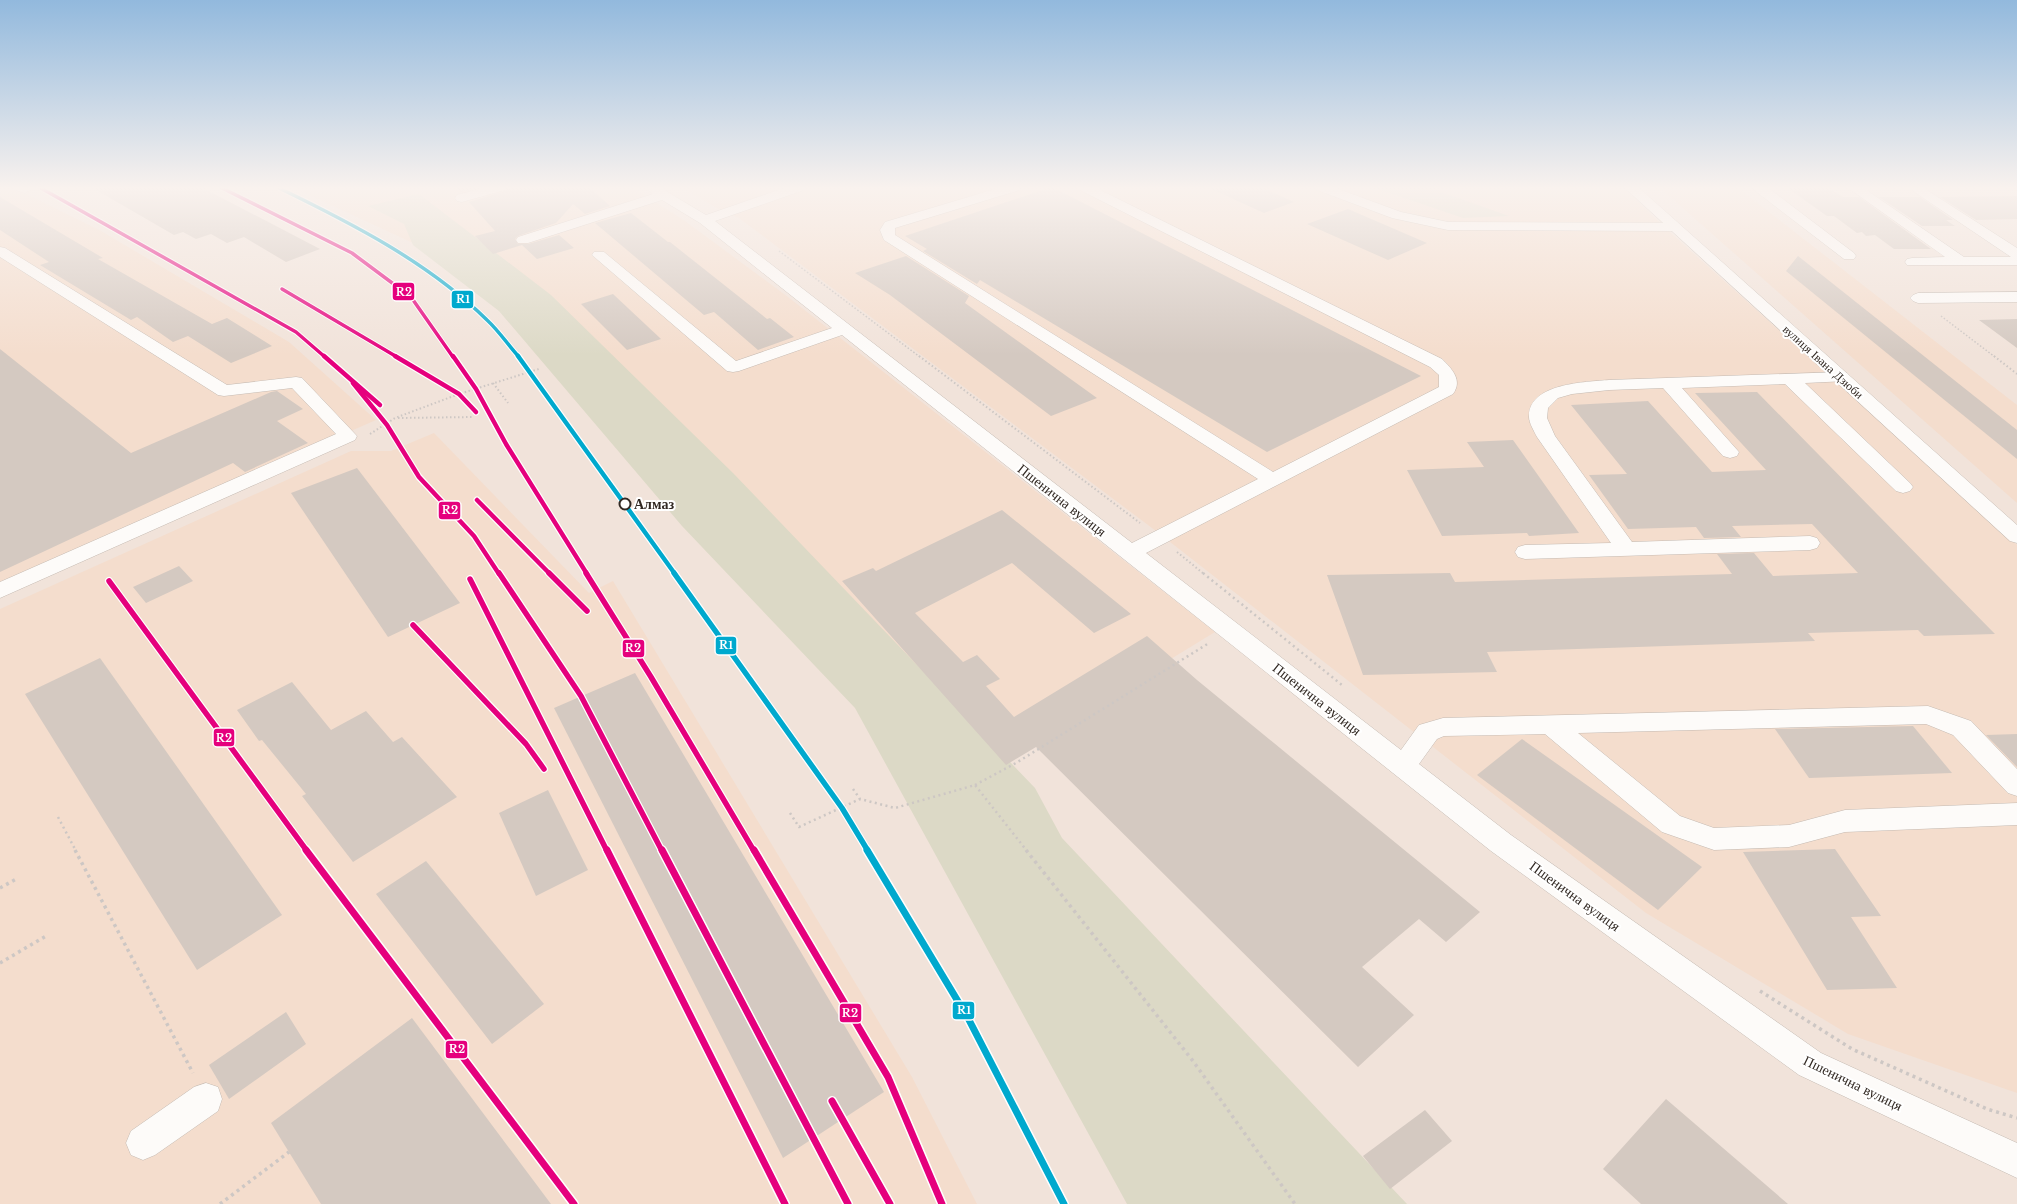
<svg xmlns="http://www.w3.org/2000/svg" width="2017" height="1204" viewBox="0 0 2017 1204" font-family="'Libre Baskerville',serif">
  <rect width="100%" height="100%" fill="#f1e3da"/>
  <!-- built -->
  <g fill="#f4ddcd">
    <polygon points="0,187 12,187 101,231 289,342 376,420 0,585"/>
    <polygon points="292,187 632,187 685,221 788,297 1215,632 983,774 593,388 441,256"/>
    <polygon points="681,187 1622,187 1672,234 2017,545 2017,1093 1848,1034 1646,913 1156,531 739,218 718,209"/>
    <polygon points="1659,187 1737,187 2017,405 2017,503"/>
    <polygon points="434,433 589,593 613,581 912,1077 977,1204 0,1204 0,609 351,451 391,451"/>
  </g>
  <!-- green -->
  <g fill="#dcd9c6">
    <polygon points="1372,187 1437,187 1441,192 1509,216 1463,218"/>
    <polygon points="419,194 551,295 733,473 1035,788 1062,838 1407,1204 1127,1204 855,708 682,526 499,311 413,245 404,224 368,206"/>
  </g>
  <!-- building -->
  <g fill="#d4c9c1">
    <polygon points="91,187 201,187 320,249 286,262 244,237 227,243 211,234 196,239 183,232 174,235"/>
    <polygon points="456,187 483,187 461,192"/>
    <polygon points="508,187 589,187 610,206 585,214 573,204 556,223 518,236 515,239 518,244 528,244 559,235 574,248 537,259 522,245 493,254 475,236 495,231 469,202 505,191"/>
    <polygon points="1052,187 1421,376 1267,452 980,280 977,284 923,251 927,249 905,236"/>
    <polygon points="1207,187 1261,187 1294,202 1264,213"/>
    <polygon points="1786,187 1827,187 1843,197 1859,197 1931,249 1894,249 1875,235 1866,236 1862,232 1857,233 1834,216 1827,216"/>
    <polygon points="2017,196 2017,219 1976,220 1940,197"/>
    <polygon points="0,197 103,258 98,259 212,324 227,318 272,346 231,363 188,336 173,342 137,317 131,320 40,265 49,262 0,230"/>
    <polygon points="1879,197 1920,197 1953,220 1946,220 1955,226 1922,226"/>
    <polygon points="1348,209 1427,243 1388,260 1307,224"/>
    <polygon points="631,213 668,242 670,242 767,319 770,318 794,337 758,350 714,312 704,315 595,223"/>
    <polygon points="906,256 969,296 965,303 1097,398 1051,416 890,295 855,273"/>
    <polygon points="1798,256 2017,430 2017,459 1786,271"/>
    <polygon points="613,294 661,339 627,350 581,304"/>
    <polygon points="2017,319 2017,348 1979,320"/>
    <polygon points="0,349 131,453 271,392 277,391 303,409 277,421 308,443 245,472 233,463 0,572"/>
    <polygon points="1757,392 1995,634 1924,636 1918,630 1808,633 1815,641 1487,652 1497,672 1363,675 1327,575 1450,573 1455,582 1732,574 1717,554 1754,553 1773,576 1858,573 1812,524 1732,526 1741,537 1704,538 1696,527 1628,529 1589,475 1627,474 1571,405 1648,401 1712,472 1766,470 1695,393"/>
    <polygon points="1513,440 1579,533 1529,536 1527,533 1442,536 1407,470 1484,467 1467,442"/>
    <polygon points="357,468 460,603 388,637 291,493"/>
    <polygon points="1002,510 1131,614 1094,633 1012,563 915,613 963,662 977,655 1000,679 986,686 1014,717 1147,636 1197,680 1480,912 1446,942 1419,919 1362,967 1414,1015 1358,1067 1036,747 1006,765 842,581 873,568 876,571"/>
    <polygon points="179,566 193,581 146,603 133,587"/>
    <polygon points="100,658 282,915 197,970 25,694"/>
    <polygon points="635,673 884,1092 783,1158 554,708"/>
    <polygon points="292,682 331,730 366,711 393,742 402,737 457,797 353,862 302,796 306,794 262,740 259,741 237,710"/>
    <polygon points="1913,726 1952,773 1809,778 1775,729"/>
    <polygon points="2017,734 2017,767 1986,735"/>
    <polygon points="1522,739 1702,867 1658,910 1477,775"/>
    <polygon points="548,790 588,870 536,896 499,813"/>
    <polygon points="1835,849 1881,916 1851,917 1897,988 1827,990 1743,852"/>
    <polygon points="426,861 544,1004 492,1044 376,894"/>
    <polygon points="286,1012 306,1044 229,1099 209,1065"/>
    <polygon points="412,1018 551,1204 321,1204 271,1123"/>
    <polygon points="1666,1099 1788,1204 1641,1204 1603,1169"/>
    <polygon points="1425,1110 1452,1141 1390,1189 1363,1156"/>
  </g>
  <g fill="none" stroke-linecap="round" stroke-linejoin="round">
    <!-- minor casing -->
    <g stroke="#c4bab2" stroke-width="1">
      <g id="minor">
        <polygon points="14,187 30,187 32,189 25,193 16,190"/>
        <polygon points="487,187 507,187 505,190 462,202 457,201 455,198 457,195"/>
        <path d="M 644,187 L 659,187 L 706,215 L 787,187 L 805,187 L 804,190 L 715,221 L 1132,543 L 1258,479 L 884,240 L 880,230 L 885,222 L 1002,187 L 1021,187 L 1020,190 L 895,228 L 895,235 L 1273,472 L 1439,387 L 1439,375 L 1430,367 L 1080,190 L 1079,187 L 1094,187 L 1442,359 C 1452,369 1463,380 1453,394 L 1146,553 L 1401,750 L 1419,725 L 1443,718 L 1928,706 L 1971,721 L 2017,769 L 2017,796 L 2008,793 L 1953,735 L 1926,724 L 1578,733 L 1680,816 L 1714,828 L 1789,825 L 1845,810 L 2017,803 L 2017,825 L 1845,832 L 1789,847 L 1714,850 L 1662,832 L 1545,734 L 1444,736 L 1437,739 L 1419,764 L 1511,835 L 1821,1053 L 2017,1143 L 2017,1178 L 1799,1075 L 1491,851 L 842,335 L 739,371 L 733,372 L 727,371 L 592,255 L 594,252 L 604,252 L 736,361 L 832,328 L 700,223 L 662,200 L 528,243 L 518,243 L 516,240 L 518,237 L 653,194 Z"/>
        <polygon points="1315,187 1333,187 1401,212 1448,222 1674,223 1679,224 1681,227 1679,230 1674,231 1448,230 1392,218 1317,190"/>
        <polygon points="1753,187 1767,187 1854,253 1856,256 1854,259 1844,259 1754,190"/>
        <polygon points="1847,187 1862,187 1964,257 2011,257 1907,187 1922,187 2017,248 2017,265 1907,265 1905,262 1907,259 1912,258 1945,257"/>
        <polygon points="0,247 5,248 227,385 296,377 302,378 357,436 355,440 0,598 0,582 336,434 292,388 224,396 218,395 0,257"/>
        <polygon points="2017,292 2017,302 1918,303 1913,301 1910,298 1913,295 1918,293"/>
        <path d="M 1841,372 L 1847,373 L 1850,377 L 1847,381 L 1805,383 L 1910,483 L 1913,487 L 1910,491 L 1903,493 L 1896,491 L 1785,384 L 1682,388 L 1739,452 L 1737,456 L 1730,458 L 1723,456 L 1663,388 L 1609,390 L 1572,394 L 1558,398 L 1548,408 L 1547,418 L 1555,436 L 1632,542 L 1810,536 L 1817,538 L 1820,543 L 1817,548 L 1810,550 L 1525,559 L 1518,557 L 1515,552 L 1518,547 L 1525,545 L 1611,543 L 1537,437 C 1534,431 1529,423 1529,417 C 1528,383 1586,382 1609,380 Z"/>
        <polygon points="206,1083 218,1087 222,1099 218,1111 155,1155 143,1160 131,1155 126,1143 131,1131 194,1087"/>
      </g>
    </g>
    <!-- major casing -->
    <g stroke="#c4bab2" stroke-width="1">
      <polygon id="major" points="1624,187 1638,187 2017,525 2017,543 2010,541"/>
    </g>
    <!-- path-far3 -->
    <g stroke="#cdc7c4" stroke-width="1.5" stroke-dasharray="1.5 2" stroke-linecap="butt">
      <polyline points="779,251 920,357"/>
      <polyline points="1941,316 1995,357"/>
    </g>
    <!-- path-far2 -->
    <g stroke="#cdc7c4" stroke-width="2" stroke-dasharray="1.5 2.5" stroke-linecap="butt">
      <polyline points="919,356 1140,523"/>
      <polyline points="1994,356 2017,374"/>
      <polyline points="493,383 508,403"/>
      <polyline points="398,418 474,417"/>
      <polyline points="370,434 395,418 459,394 539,369"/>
      <polyline points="1177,552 1204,574"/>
    </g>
    <!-- path-far1 -->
    <g stroke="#cdc7c4" stroke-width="2.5" stroke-dasharray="2 3.5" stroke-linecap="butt">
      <polyline points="1203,573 1342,685"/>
      <polyline points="975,785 1016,763 1209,643"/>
      <polyline points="853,789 860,799 895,808 975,785 1027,851"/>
      <polyline points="790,813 799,827 860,799"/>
      <polyline points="58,817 76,851"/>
    </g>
    <!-- path -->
    <g stroke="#cdc7c4" stroke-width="3.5" stroke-dasharray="3 4" stroke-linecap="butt">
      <polyline points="75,850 193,1073"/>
      <polyline points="1026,850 1193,1061 1295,1204"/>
      <polyline points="0,888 18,878"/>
      <polyline points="0,963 46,936"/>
      <polyline points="1760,991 1852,1049 1987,1109 2017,1118"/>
      <polyline points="220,1204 289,1152"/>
    </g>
    <!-- minor -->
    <use href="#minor" fill="#fdfbf9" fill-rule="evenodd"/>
    <!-- major -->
    <use href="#major" fill="#fdfbf9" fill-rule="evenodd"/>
    <!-- rail-1-far3 casing -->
    <g stroke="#fff" stroke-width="5.5">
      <path id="rail-1-far3" d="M 277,187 C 351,223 428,262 487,320 C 499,331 508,345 519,357"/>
    </g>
    <!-- rail-1-far2 casing -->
    <g stroke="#fff" stroke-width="7">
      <polyline id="rail-1-far2" points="518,356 675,574"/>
    </g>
    <!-- rail-1-far1 casing -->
    <g stroke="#fff" stroke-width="8">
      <polyline id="rail-1-far1" points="674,573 842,808 868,851"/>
    </g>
    <!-- rail-1 casing -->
    <g stroke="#fff" stroke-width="10">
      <polyline id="rail-1" points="867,850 968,1018 1064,1204"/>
    </g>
    <!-- rail-2-far3 casing -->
    <g stroke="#fff" stroke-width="5.5">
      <g id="rail-2-far3">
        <polyline points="39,187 296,332 325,357"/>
        <polyline points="220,187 352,253 411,297 453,357"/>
        <polyline points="282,289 397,357"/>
      </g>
    </g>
    <!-- rail-2-far2 casing -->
    <g stroke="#fff" stroke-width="7">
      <g id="rail-2-far2">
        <polyline points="324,356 380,405"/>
        <polyline points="395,356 459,394 476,412"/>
        <polyline points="453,356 476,389 506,444 587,574"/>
        <polyline points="353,383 387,425 419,477 474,536 499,574"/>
        <polyline points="477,500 550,574"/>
      </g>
    </g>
    <!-- rail-2-far1 casing -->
    <g stroke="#fff" stroke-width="8">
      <g id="rail-2-far1">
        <polyline points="499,573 581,696 662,851"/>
        <polyline points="549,573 587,611"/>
        <polyline points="586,573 651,677 754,851"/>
        <polyline points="470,579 607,851"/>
        <polyline points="109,581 307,851"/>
        <polyline points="413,625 526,744 544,769"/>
      </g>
    </g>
    <!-- rail-2 casing -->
    <g stroke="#fff" stroke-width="10">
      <g id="rail-2">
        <polyline points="306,850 574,1204"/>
        <polyline points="607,850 785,1204"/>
        <polyline points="662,850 848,1204"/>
        <polyline points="754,850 888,1077 942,1204"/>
        <polyline points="832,1101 890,1204"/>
      </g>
    </g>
    <!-- rail-1-far3 -->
    <use href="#rail-1-far3" stroke="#00a9ce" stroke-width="3.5"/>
    <!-- rail-1-far2 -->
    <use href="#rail-1-far2" stroke="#00a9ce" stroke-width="4.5"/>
    <!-- rail-1-far1 -->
    <use href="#rail-1-far1" stroke="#00a9ce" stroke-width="5.5"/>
    <!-- rail-1 -->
    <use href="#rail-1" stroke="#00a9ce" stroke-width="7"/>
    <!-- rail-2-far3 -->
    <use href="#rail-2-far3" stroke="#e5007d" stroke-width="3.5"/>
    <!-- rail-2-far2 -->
    <use href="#rail-2-far2" stroke="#e5007d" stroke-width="4.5"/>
    <!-- rail-2-far1 -->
    <use href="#rail-2-far1" stroke="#e5007d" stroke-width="5.5"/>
    <!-- rail-2 -->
    <use href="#rail-2" stroke="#e5007d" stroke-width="7"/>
  </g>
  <!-- sky -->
  <linearGradient id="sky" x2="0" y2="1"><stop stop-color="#92b9dd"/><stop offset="0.53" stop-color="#f9f2ee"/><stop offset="1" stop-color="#f9f2ee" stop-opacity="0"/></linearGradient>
  <rect width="2017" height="355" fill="url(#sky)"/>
  <!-- markers -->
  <circle fill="#fff" stroke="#322923" stroke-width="2" cx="625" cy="504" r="5.5"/>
  <g text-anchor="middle" stroke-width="4" stroke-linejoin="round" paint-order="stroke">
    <!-- far-street labels -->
    <g font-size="12" fill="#322923" stroke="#fff">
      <text transform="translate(1823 362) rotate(42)" y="4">вулиця Івана Дзюби</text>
    </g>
    <!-- street labels -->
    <g font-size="14" fill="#322923" stroke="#fff">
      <text transform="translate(1062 500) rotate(38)" y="5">Пшенична вулиця</text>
      <text transform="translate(1317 699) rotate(38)" y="5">Пшенична вулиця</text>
      <text transform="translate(1575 896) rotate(36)" y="5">Пшенична вулиця</text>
      <text transform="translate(1853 1083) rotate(26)" y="5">Пшенична вулиця</text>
    </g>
    <!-- stop labels -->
    <g font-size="14" font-weight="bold" fill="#322923" stroke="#fff" text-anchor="start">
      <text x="634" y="509">Алмаз</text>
    </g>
  </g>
  <g stroke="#fff" stroke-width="1.5">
    <rect x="392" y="282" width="23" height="19" rx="4" fill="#e5007d"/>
    <rect x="451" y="290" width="23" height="19" rx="4" fill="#00a9ce"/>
    <rect x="438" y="501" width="23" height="19" rx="4" fill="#e5007d"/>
    <rect x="715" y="636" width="22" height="19" rx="4" fill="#00a9ce"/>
    <rect x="622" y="639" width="23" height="19" rx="4" fill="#e5007d"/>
    <rect x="213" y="728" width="22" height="19" rx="4" fill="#e5007d"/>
    <rect x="952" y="1001" width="23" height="19" rx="4" fill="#00a9ce"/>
    <rect x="839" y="1003" width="23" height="20" rx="4" fill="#e5007d"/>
    <rect x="445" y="1040" width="23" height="19" rx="4" fill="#e5007d"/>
  </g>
  <g font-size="11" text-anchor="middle" font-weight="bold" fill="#fff">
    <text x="404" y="296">R2</text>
    <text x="463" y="303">R1</text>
    <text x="450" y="514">R2</text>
    <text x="726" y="649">R1</text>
    <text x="633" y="652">R2</text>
    <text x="224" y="742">R2</text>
    <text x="964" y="1014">R1</text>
    <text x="850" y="1017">R2</text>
    <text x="457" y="1053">R2</text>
  </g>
</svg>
